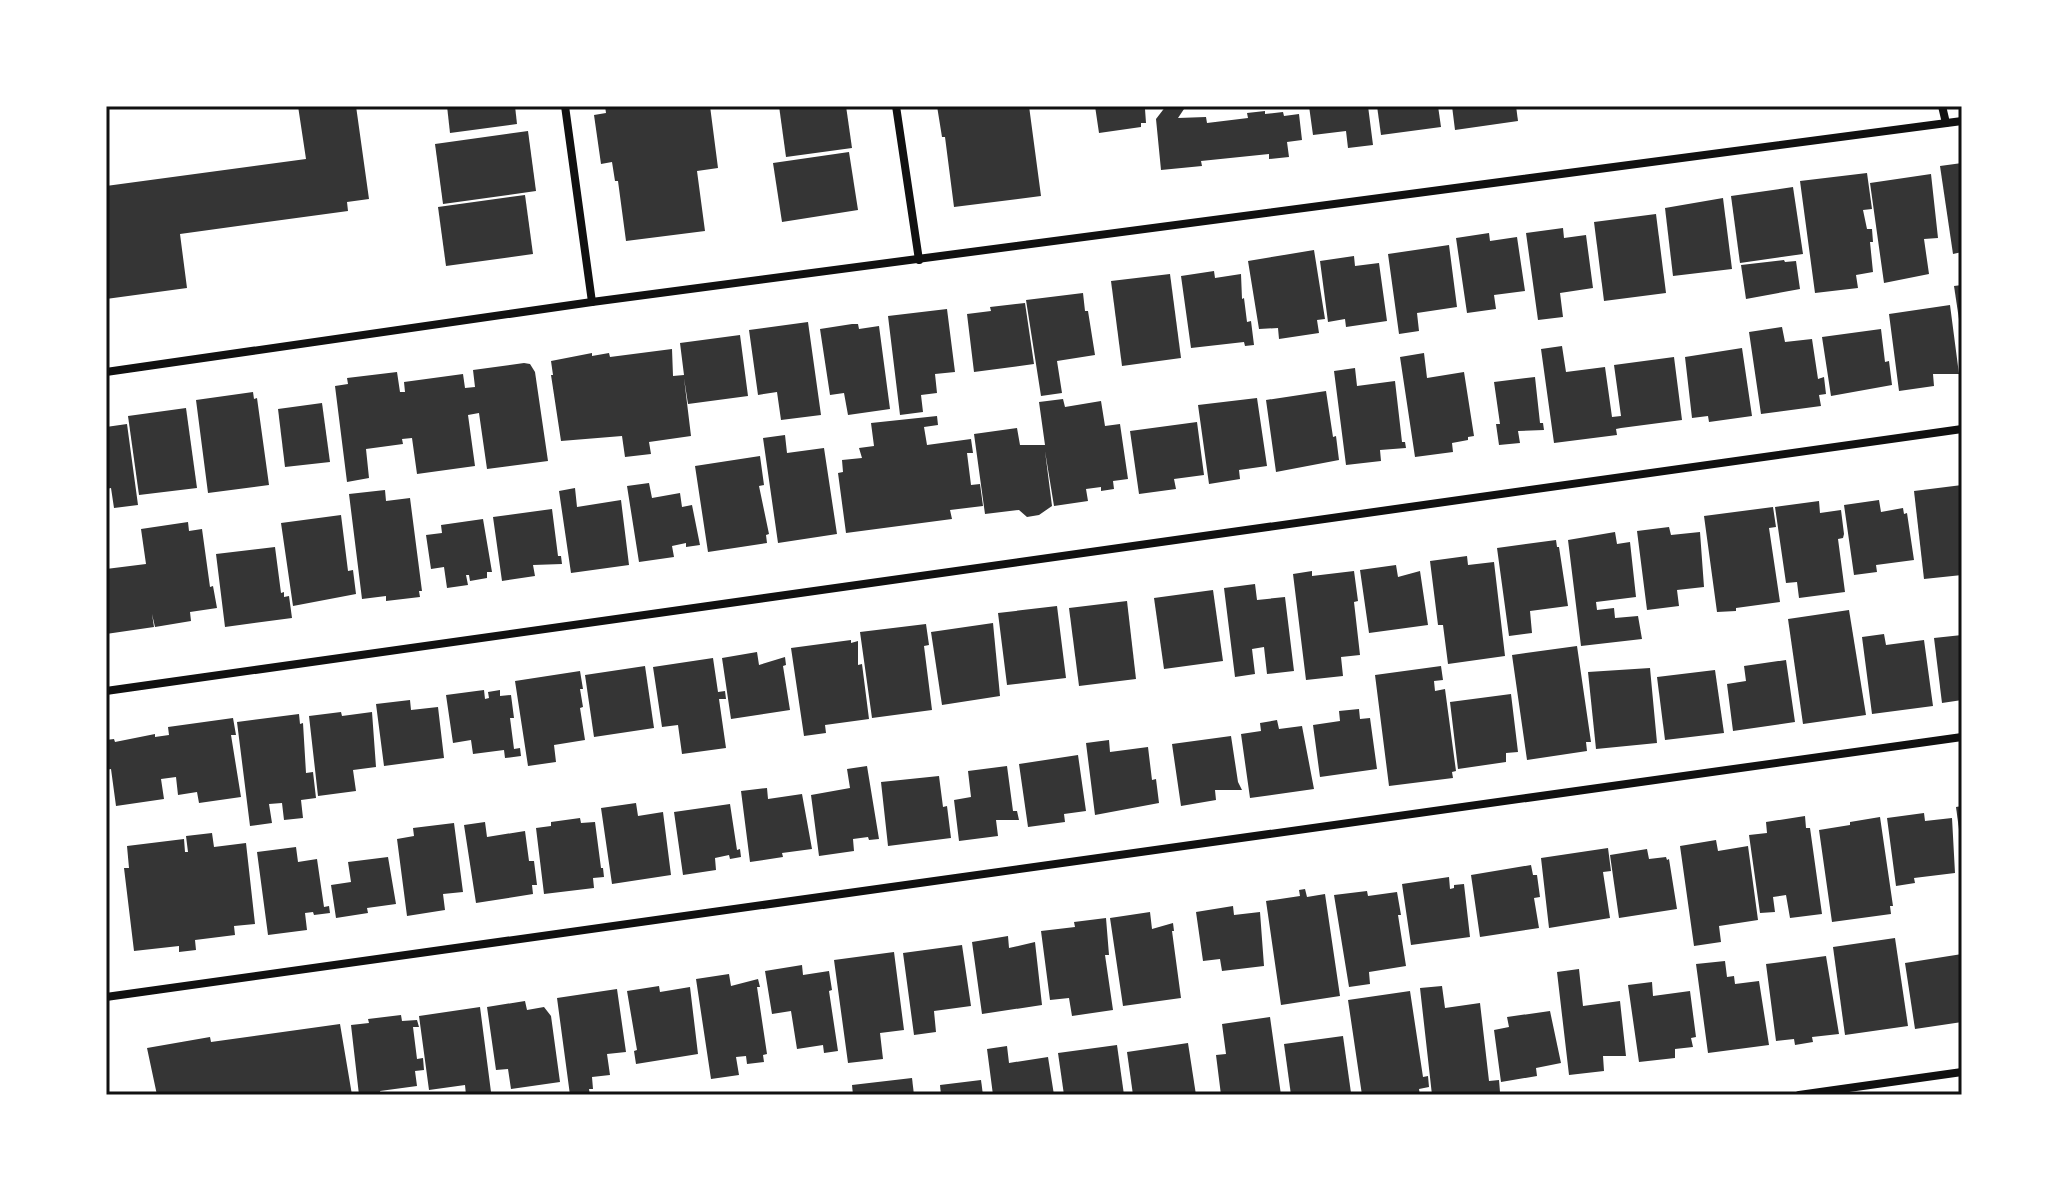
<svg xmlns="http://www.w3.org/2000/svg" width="2068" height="1201" viewBox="0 0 2068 1201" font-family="Arial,sans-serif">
  <rect width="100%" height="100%" fill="#fff"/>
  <!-- building -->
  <g fill="#353535">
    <polygon points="298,106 356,106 369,199 347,202 348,211 180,234 187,288 106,299 106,186 306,159"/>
    <polygon points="447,106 515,106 517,124 450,133"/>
    <polygon points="605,106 710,106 718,168 697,171 705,231 626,241 618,181 615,181 612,162 601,164 594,115 606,113"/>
    <polygon points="779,106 846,106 852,148 786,157"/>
    <polygon points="937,106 1029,106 1041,196 954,207 945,137 942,137"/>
    <polygon points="1095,106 1154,106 1154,108 1145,109 1146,123 1141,123 1141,127 1099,133"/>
    <polygon points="1166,106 1186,106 1178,118 1206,117 1207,123 1248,118 1247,113 1265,111 1265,114 1283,112 1284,116 1299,114 1302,140 1287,142 1289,157 1269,159 1269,154 1201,161 1202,166 1161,170 1156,119"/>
    <polygon points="1309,106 1368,106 1373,145 1348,148 1346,131 1313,135"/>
    <polygon points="1377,106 1438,106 1441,127 1381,135"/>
    <polygon points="1452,106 1516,106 1518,121 1455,130"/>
    <polygon points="528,131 536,191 443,204 435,144"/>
    <polygon points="849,152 858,210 782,222 773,163"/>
    <polygon points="1962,163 1962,252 1953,254 1940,166"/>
    <polygon points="1867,173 1872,209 1863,210 1867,229 1872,229 1873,242 1870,242 1873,272 1856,275 1858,288 1815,293 1800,181"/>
    <polygon points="1931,174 1938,238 1924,239 1929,274 1884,283 1870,183"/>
    <polygon points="1793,187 1803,254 1740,263 1731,196"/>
    <polygon points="525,195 533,254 446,266 438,207"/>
    <polygon points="1723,198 1732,269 1673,276 1665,208"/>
    <polygon points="1656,214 1666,293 1604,301 1594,222"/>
    <polygon points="1563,228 1564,238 1586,235 1593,288 1560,293 1563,317 1538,320 1526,233"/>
    <polygon points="1489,233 1490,241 1517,237 1525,291 1494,295 1496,309 1467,313 1456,238"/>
    <polygon points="1449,245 1457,307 1417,313 1419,331 1399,334 1388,254"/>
    <polygon points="1314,250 1325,319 1317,320 1319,333 1279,339 1278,328 1259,329 1248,261"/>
    <polygon points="1354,256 1355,266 1379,263 1387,321 1346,327 1345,319 1328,322 1320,261"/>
    <polygon points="1784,260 1785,262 1796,261 1800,289 1746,299 1741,265"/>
    <polygon points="1214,271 1215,278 1241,274 1242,299 1244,298 1247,322 1251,321 1254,345 1245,346 1244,342 1191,348 1181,276"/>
    <polygon points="1170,274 1181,358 1122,366 1111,281"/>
    <polygon points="1962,285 1962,326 1960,326 1954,286"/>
    <polygon points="1083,293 1085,311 1088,311 1095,355 1057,361 1062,393 1041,396 1026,300"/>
    <polygon points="1025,303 1034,364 974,372 967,314 991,311 990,307"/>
    <polygon points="1950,305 1959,374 1933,374 1934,386 1899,391 1889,314"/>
    <polygon points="947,309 955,372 935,374 937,393 921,395 923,412 900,415 888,316"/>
    <polygon points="808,322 821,415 781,420 777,392 758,395 749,330"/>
    <polygon points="852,324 858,324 859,329 879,326 890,409 848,415 844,393 830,395 820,329"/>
    <polygon points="1782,327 1785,342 1812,339 1818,379 1824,377 1826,394 1819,395 1821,406 1761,414 1749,332"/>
    <polygon points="1881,329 1885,362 1889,361 1892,385 1831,396 1822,337"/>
    <polygon points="740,335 748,396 688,404 684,378 691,436 649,442 651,454 625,457 622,436 561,441 551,375 553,375 551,361 592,353 592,356 609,353 610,357 672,349 673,376 684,375 680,343"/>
    <polygon points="1562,346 1566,372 1605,367 1612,417 1621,416 1614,365 1674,357 1682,420 1621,428 1616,429 1617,435 1554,443 1541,349"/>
    <polygon points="1742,348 1752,416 1709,422 1708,416 1692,418 1685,357"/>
    <polygon points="1424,353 1427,378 1464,372 1474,436 1468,437 1468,440 1452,443 1453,452 1415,457 1400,357"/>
    <polygon points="524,363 530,364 535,372 548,461 487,469 479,413 468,415 475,466 417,474 412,438 402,439 403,444 366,449 369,478 347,482 335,386 348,384 347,378 397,372 400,392 405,392 404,382 463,374 465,388 475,387 473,370"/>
    <polygon points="1355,368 1357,386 1395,381 1402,442 1405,442 1406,448 1380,450 1381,461 1346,465 1334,371"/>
    <polygon points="1535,377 1540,423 1543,423 1544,430 1518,431 1520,443 1499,445 1496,424 1500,424 1494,382"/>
    <polygon points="1326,391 1333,437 1336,436 1339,460 1276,472 1266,400"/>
    <polygon points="253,392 254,399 257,398 269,485 208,493 196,400"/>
    <polygon points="1257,398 1267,466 1239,470 1240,479 1209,484 1198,405"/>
    <polygon points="1063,399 1065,407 1101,401 1105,426 1120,424 1128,479 1113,481 1114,489 1101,491 1101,487 1086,489 1088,501 1054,506 1045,451 1052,506 1039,515 1027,517 1019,510 985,514 974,434 1017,428 1020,445 1045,445 1039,402"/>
    <polygon points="322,403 330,462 285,467 278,409"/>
    <polygon points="186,408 197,488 139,495 128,416"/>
    <polygon points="937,416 938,425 924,427 927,445 971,439 973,453 967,453 971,485 980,484 983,506 950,510 952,519 846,533 838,473 843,472 842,460 862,458 859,448 874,446 871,423"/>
    <polygon points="1197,422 1204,475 1174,479 1176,489 1139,494 1130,431"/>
    <polygon points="127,424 138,505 114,508 111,488 106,489 106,427"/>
    <polygon points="785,435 787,453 824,448 837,534 778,543 763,438"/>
    <polygon points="760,456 764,485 759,486 769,534 766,535 767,543 708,552 695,466"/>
    <polygon points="649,483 652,498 680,493 682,507 692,505 700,545 686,547 686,543 672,546 674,557 639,562 627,486"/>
    <polygon points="1962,485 1962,575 1924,579 1914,491"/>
    <polygon points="575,488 577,507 621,500 629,565 571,573 559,491"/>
    <polygon points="385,490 386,501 410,498 422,591 419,591 420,597 386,601 386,596 362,599 349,494"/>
    <polygon points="1879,500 1881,512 1903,508 1904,514 1907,513 1914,560 1876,565 1877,572 1854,575 1844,505"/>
    <polygon points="1819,501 1820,513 1841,510 1844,534 1843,538 1838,539 1845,592 1799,598 1797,582 1786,583 1775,507"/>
    <polygon points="1773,507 1776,527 1769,528 1780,602 1736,608 1736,611 1717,612 1704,516"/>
    <polygon points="552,509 558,556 561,556 562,564 533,565 535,576 502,581 493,517"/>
    <polygon points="341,515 348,571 353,570 356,594 293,606 281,523"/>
    <polygon points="483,519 492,572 487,572 487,578 470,581 469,575 466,575 468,585 447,588 444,567 431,569 426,535 442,533 441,525"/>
    <polygon points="188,522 189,531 202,529 210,587 213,586 217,608 190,612 191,621 155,627 152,614 154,627 106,634 106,569 146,564 141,529"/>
    <polygon points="1669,527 1671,535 1700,532 1704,587 1677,590 1679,606 1647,610 1637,531"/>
    <polygon points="1615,532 1617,544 1630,542 1636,597 1596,602 1597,610 1614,608 1615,618 1638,616 1642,639 1581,646 1568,540"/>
    <polygon points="1556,540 1557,547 1559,547 1568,606 1530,611 1532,633 1509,636 1497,548"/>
    <polygon points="275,547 281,593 284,592 284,597 289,596 292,618 225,627 216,554"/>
    <polygon points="1467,556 1468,565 1494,562 1505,656 1448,664 1443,625 1438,625 1430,561"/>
    <polygon points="1396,565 1398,577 1420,571 1428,625 1369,633 1360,570"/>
    <polygon points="1312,571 1312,576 1354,571 1358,601 1354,602 1360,655 1341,657 1343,676 1306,680 1293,574"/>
    <polygon points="1255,584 1257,600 1285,597 1294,671 1267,674 1264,647 1252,649 1255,674 1235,677 1224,588"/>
    <polygon points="1213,590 1223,661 1164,669 1154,598"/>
    <polygon points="1127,601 1136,679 1079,686 1069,608"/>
    <polygon points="1057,606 1066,678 1007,685 998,613"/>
    <polygon points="1849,610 1866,715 1803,724 1788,619"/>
    <polygon points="993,623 1000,696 942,705 931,632"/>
    <polygon points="926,624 929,645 924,646 932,710 872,718 860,632"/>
    <polygon points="1884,634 1886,645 1924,640 1933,706 1872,714 1862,637"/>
    <polygon points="1962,635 1962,700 1942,703 1934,638"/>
    <polygon points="851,640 851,643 858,641 858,665 862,664 869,719 825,725 826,733 804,736 791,648"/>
    <polygon points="1577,646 1591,742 1586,742 1587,751 1527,760 1512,655"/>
    <polygon points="757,652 759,665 785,657 786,665 783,666 790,710 731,719 722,658"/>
    <polygon points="713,658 718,692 725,691 726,699 719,699 726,748 682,754 678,725 662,727 653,667"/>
    <polygon points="1786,660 1795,722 1733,731 1727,684 1746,681 1744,666"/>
    <polygon points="645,666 654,728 594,737 585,675"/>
    <polygon points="1441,666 1443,680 1434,681 1435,691 1445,689 1456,771 1452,772 1453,778 1389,786 1375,675"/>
    <polygon points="1650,668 1657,743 1596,749 1588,672"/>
    <polygon points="1715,670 1724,733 1665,740 1657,677"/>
    <polygon points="580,671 583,689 580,689 583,707 580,708 585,740 554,745 556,762 528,766 515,681"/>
    <polygon points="484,690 485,699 489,698 488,692 500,690 500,696 511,695 514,718 510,718 514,749 520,748 521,756 505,758 504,750 473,754 471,740 453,743 446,695"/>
    <polygon points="1511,694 1518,752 1506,753 1506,762 1458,769 1450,702"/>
    <polygon points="410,700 411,710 438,707 444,758 384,766 376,704"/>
    <polygon points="1359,709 1360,719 1370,718 1377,769 1320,777 1313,725 1340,721 1339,711"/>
    <polygon points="341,712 342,716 372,712 376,767 353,770 356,791 318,796 309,716"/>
    <polygon points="299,714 300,724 303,723 306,773 313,772 316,798 301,800 303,818 284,820 282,803 269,804 272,823 250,826 237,722"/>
    <polygon points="233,718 236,735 231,735 241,797 199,803 197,792 178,795 176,777 161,779 164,799 116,806 111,769 106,770 106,740 114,739 115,742 155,734 155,737 169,735 168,727"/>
    <polygon points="1277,720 1279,729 1302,726 1314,789 1250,798 1241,734 1261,731 1260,723"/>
    <polygon points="1231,736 1238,782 1242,790 1215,790 1216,800 1181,806 1172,744"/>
    <polygon points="1109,740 1110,752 1148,747 1152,780 1156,779 1159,803 1095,815 1086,743"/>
    <polygon points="1078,755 1086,811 1064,814 1065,822 1028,827 1019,764"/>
    <polygon points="867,766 879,839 869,840 868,837 853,839 854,851 819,856 811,795 850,788 847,769"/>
    <polygon points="1007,766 1013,811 1017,811 1019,820 996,820 998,836 959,841 954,800 971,797 968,771"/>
    <polygon points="939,776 943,807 947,806 951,838 888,846 881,782"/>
    <polygon points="767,788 768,799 802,794 812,849 782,853 783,857 750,862 741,791"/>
    <polygon points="636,803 638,816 663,812 671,875 612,884 601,808"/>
    <polygon points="730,804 737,850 740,849 741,857 730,859 729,855 715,858 716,870 683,875 674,812"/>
    <polygon points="1962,806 1962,837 1960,837 1956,807"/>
    <polygon points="1924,813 1925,821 1952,818 1955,873 1914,878 1915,883 1896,886 1887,818"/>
    <polygon points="1805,816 1806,828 1810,828 1822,914 1790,918 1786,895 1773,897 1775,912 1760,913 1749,835 1767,833 1766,822"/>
    <polygon points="1880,817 1893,906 1890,906 1891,914 1832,922 1819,830 1850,825 1850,822"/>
    <polygon points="580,818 581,823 595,822 601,868 603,868 604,877 593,878 594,888 544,894 536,828 551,826 551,822"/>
    <polygon points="485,822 487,837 525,831 529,861 534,861 537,885 532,885 533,894 476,903 464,825"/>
    <polygon points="454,823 463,892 443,894 445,910 407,916 397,839 414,836 413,828"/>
    <polygon points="212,833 214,847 246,843 255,924 234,926 235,935 195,940 196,950 179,952 179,946 134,951 124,868 129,868 127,846 184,839 185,852 188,852 186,836"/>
    <polygon points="1716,840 1718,851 1748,846 1758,920 1719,926 1721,942 1694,946 1680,846"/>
    <polygon points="296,847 298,862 317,859 324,907 329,906 330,913 314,915 313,912 305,913 307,930 268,935 257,852"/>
    <polygon points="1608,848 1611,871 1603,872 1610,918 1549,928 1541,858"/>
    <polygon points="1647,849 1649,859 1666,857 1667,860 1669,859 1677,909 1619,918 1610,855"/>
    <polygon points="388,857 396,904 367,908 368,913 336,918 331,885 351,882 348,862"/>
    <polygon points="1531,865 1533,875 1537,875 1540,897 1534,898 1539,928 1480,937 1471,875"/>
    <polygon points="1449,877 1450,889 1454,888 1454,885 1464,884 1470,937 1411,945 1402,884"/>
    <polygon points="1305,889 1307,897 1325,894 1340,996 1281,1005 1266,901 1300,896 1299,890"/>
    <polygon points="1367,891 1368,896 1397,892 1401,915 1398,915 1406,966 1369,972 1370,984 1349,987 1334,895"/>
    <polygon points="1233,906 1234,915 1260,912 1264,966 1222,971 1220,959 1203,961 1196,912"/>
    <polygon points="1150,912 1152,929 1173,923 1174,931 1172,931 1181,998 1123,1006 1110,918"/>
    <polygon points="1106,918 1109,955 1105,955 1113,1010 1072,1016 1069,998 1050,1000 1041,931 1075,927 1074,922"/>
    <polygon points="1008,936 1009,948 1035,942 1042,1005 982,1014 972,942"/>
    <polygon points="1895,938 1908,1026 1845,1035 1833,947"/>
    <polygon points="962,945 971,1006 934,1011 936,1032 914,1035 903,953"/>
    <polygon points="894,952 904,1030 880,1033 883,1059 848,1063 834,960"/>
    <polygon points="1962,954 1962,1022 1915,1029 1905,963"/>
    <polygon points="1826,956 1839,1034 1812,1037 1813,1042 1795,1045 1794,1039 1776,1041 1766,964"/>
    <polygon points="1725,961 1727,977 1734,976 1735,984 1759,981 1769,1045 1708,1053 1696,964"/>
    <polygon points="802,965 803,975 829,971 832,990 829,991 838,1051 824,1053 823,1045 797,1049 791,1011 772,1014 765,971"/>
    <polygon points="1579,969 1583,1006 1620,1001 1626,1056 1603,1056 1604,1071 1569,1075 1557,972"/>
    <polygon points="729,974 731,986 758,979 760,987 757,987 767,1054 763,1055 764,1062 747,1064 746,1056 736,1057 739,1075 711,1079 696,979"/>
    <polygon points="1652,982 1653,996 1690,991 1696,1037 1691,1038 1693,1047 1675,1049 1675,1058 1639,1062 1628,985"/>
    <polygon points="659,986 660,992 690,987 698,1054 636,1064 634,1051 637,1050 627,991"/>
    <polygon points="1442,986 1445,1008 1480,1003 1489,1081 1499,1080 1500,1092 1432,1095 1420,988"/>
    <polygon points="617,989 626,1052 607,1054 610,1075 592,1077 593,1089 589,1089 590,1095 570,1095 557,998"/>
    <polygon points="1410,991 1423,1077 1428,1076 1429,1087 1419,1089 1420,1095 1362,1095 1348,1000"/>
    <polygon points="525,1001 527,1010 544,1007 551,1016 560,1082 511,1089 508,1069 496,1070 487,1007"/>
    <polygon points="480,1007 491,1092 466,1095 465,1085 429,1090 419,1016"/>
    <polygon points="1550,1011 1561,1063 1536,1068 1537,1076 1501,1082 1494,1030 1509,1027 1507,1017"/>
    <polygon points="401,1015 402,1021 417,1020 419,1027 413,1027 417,1059 423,1058 424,1070 415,1071 417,1086 380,1091 381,1095 359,1095 351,1025 369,1023 368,1019"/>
    <polygon points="1270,1017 1281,1095 1221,1095 1216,1055 1226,1054 1222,1024"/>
    <polygon points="340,1024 352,1095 157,1095 147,1048 210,1037 211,1042"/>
    <polygon points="1343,1036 1351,1093 1291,1095 1284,1044"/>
    <polygon points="1188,1043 1196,1095 1133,1095 1127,1052"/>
    <polygon points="1117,1045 1124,1095 1064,1095 1058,1053"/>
    <polygon points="1007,1046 1009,1063 1048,1057 1054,1095 993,1095 987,1049"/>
    <polygon points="912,1078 914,1095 853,1095 852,1085"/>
    <polygon points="981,1080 983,1095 941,1095 940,1085"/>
  </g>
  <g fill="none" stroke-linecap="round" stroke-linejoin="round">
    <!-- minor -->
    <g stroke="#111" stroke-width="8">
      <polyline points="565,106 592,302"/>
      <polyline points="896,106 919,260"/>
      <polyline points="1942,106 1946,123"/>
      <polyline points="106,372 592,302 1962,121"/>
      <polyline points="106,691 1962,429"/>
      <polyline points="106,997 1962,737"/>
      <polyline points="1799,1095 1962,1072"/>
    </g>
  </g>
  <!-- border -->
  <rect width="2068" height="1201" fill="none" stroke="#ffffff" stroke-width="216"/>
  <rect x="108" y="108" width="1852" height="985" fill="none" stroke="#111" stroke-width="3"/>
</svg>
